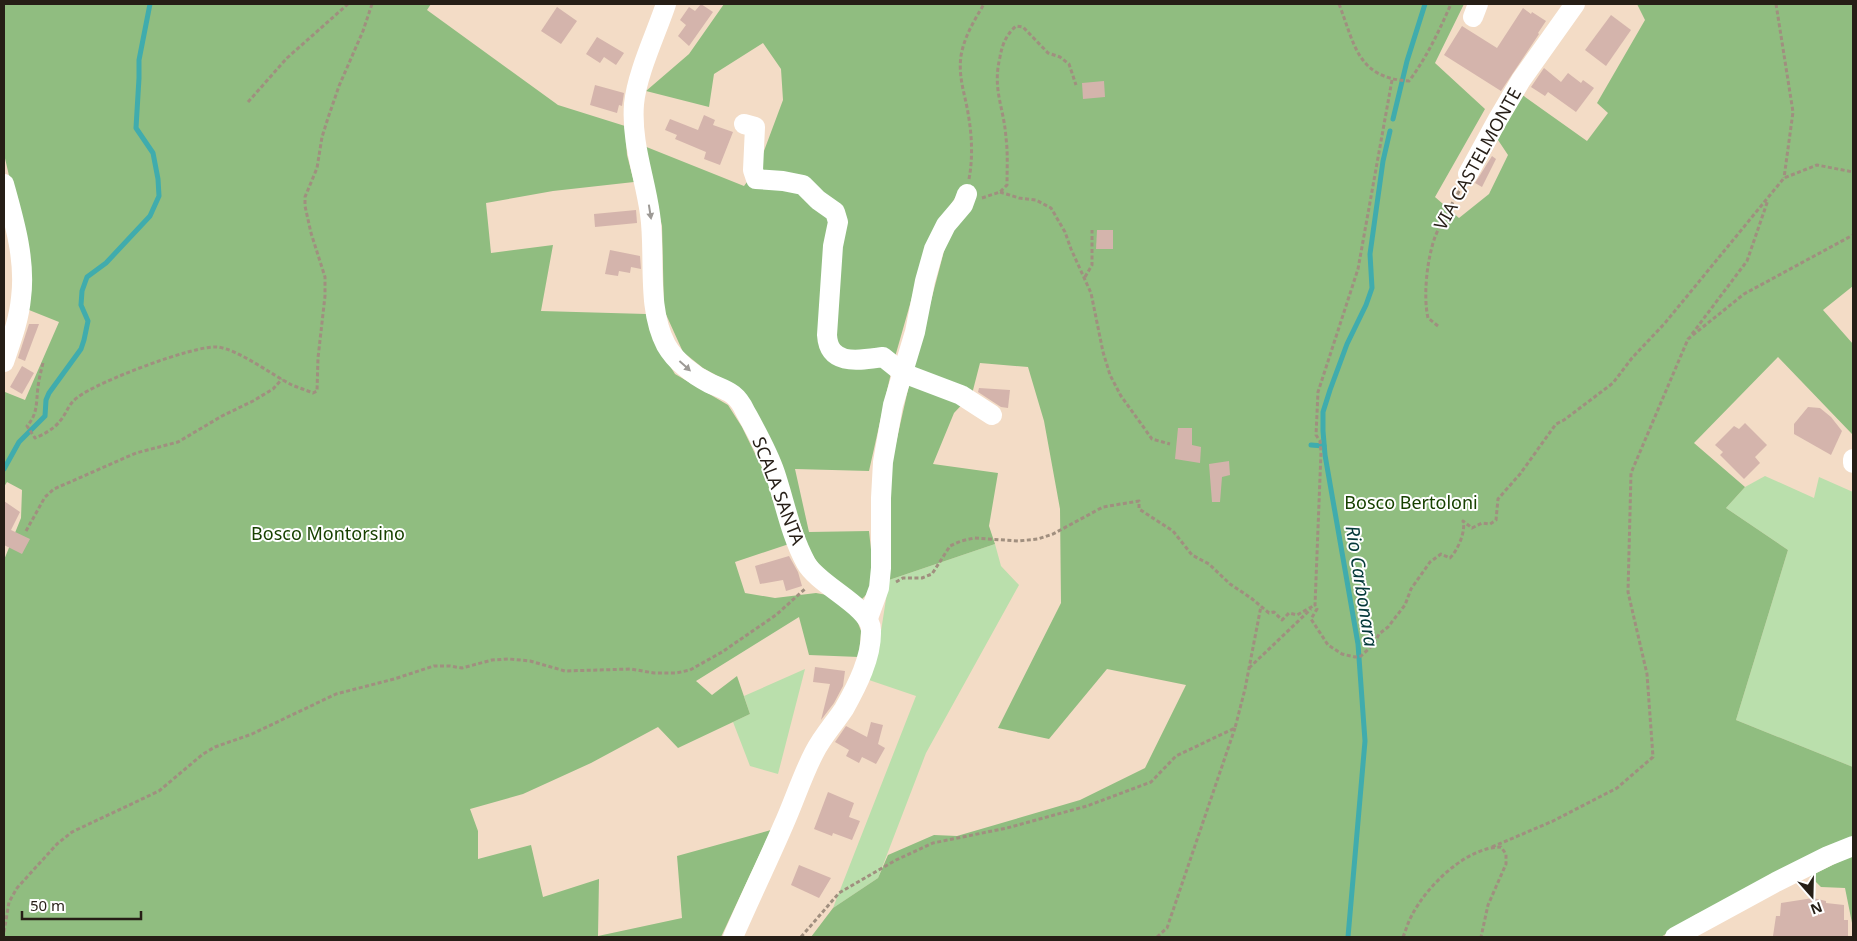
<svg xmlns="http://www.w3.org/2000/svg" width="1857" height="941" viewBox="0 0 1857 941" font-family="'Noto Sans',sans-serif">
  <rect width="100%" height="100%" fill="#f3dcc6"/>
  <!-- green -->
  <g fill="#badfac">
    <polygon points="1765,476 1814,498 1819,477 1853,492 1853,767 1736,720 1788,550 1726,508 1745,487"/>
    <polygon points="995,544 1001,566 1019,585 926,753 878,878 833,908 916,696 869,680 879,644 889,580"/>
    <polygon points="805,669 778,774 750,766 733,722 750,714 744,696"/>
  </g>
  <!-- forest -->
  <g fill="#90bd80">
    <polygon points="4,4 431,4 427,10 558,105 625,126 627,155 634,182 553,191 486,203 491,253 553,245 541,311 646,314 660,350 675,374 728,405 742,427 766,476 789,544 735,562 745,593 775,598 816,593 827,595 855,615 861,631 859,657 809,655 799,617 696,681 712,695 737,676 750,714 678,748 658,727 591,763 523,794 470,809 478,831 478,859 531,845 543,897 599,879 598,936 682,918 677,856 771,830 721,937 4,937 4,560 21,518 22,490 7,482 4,487 4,395 5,392 25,400 59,322 29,310 26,249 4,154"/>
    <polygon points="724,4 1464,4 1435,63 1485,109 1435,197 1459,218 1489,194 1508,155 1496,137 1521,94 1587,141 1608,113 1597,103 1645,20 1637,4 1853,4 1853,286 1823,310 1853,344 1853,432 1852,434 1778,357 1694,443 1745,487 1726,508 1788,550 1736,720 1853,767 1853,840 1695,915 1661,937 811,937 833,908 878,878 888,855 934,835 957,836 1080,800 1145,768 1186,685 1107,669 1049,739 998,728 1061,603 1060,509 1044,421 1028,367 980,363 972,394 954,413 933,464 998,473 989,526 995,544 889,580 891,465 909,385 960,190 928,241 893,364 869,471 795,469 809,532 869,531 873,568 870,591 862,599 823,571 804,542 725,380 703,368 683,352 664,310 662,226 644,146 744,186 758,167 783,100 781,69 763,43 714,74 709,107 646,91 689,54"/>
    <polygon points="1853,855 1853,928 1845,888 1821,887 1810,876"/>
  </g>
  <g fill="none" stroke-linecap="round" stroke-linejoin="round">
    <!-- stream -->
    <g stroke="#40acad" stroke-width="5">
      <polyline points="1393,119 1407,61 1425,4"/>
      <polyline points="1311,445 1324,446"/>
      <polyline points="4,469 19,442 45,416 46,400 49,393 81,349 84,340 88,321 81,305 82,291 87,277 106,263 150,216 159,196 158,179 153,153 136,128 139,78 139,60 150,4"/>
      <polyline points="1348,937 1365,741 1358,644 1325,455 1323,431 1323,412 1330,390 1347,344 1366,305 1372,288 1370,254 1383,161 1390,131"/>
    </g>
  </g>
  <!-- building -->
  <g fill="#d4b4ac">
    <polygon points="701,4 713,12 689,46 678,36 686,25 680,20 689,7 695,11"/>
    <polygon points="557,7 577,21 561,44 541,31"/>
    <polygon points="1523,8 1531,14 1532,12 1546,21 1538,33 1539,34 1501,91 1444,55 1462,26 1497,48"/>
    <polygon points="1611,15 1631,30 1606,66 1585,50"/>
    <polygon points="597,37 624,53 616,65 604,57 600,63 586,54"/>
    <polygon points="1544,68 1561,82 1568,73 1581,83 1583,80 1594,88 1576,112 1548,92 1545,96 1531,87"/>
    <polygon points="1104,81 1105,97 1083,99 1082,83"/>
    <polygon points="595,85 624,93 622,106 619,105 617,113 590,105"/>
    <polygon points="704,115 715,120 713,125 733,132 720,165 704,159 706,152 675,139 677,135 665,130 670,119 698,130"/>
    <polygon points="1492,156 1496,159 1482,187 1475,183"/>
    <polygon points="636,210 637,223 595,227 594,214"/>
    <polygon points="1097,230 1113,230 1113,249 1096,249"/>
    <polygon points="610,250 640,256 641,269 631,267 630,273 619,271 618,276 605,274"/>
    <polygon points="29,324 39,324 25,361 18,358"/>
    <polygon points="22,366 34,373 22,394 10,387"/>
    <polygon points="979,388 1010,390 1008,408 1001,407 978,392"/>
    <polygon points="1808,407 1820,408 1831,417 1842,431 1831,455 1794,434 1794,424"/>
    <polygon points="1745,423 1767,445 1755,457 1760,463 1744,479 1720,455 1723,452 1715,445 1734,426 1739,429"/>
    <polygon points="1178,428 1192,428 1192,445 1201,447 1200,463 1175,459"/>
    <polygon points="1229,461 1230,475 1222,477 1220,502 1212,502 1209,464"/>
    <polygon points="4,501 20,512 11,530 30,539 22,554 4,545"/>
    <polygon points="789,556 798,572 802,586 786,591 783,580 760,584 755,566"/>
    <polygon points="815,667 845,671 843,686 834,703 821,720 830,684 813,682"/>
    <polygon points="871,722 883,725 878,744 885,748 876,764 862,757 859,763 846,756 849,750 835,742 846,726 867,737"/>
    <polygon points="828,792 854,803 849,817 860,821 852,840 833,833 832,836 814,829"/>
    <polygon points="799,865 831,878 819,898 791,885"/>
    <polygon points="1813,898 1826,901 1826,903 1844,905 1844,920 1848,920 1848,937 1773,936 1776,916 1780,916 1781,903"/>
  </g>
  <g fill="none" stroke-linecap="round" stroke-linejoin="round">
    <!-- path -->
    <g stroke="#a08f7f" stroke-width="3" stroke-dasharray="4 2.5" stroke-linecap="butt">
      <path d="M 1339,4 C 1355,45 1357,78 1409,81 C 1427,57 1439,31 1451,4"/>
      <polyline points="1776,4 1793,112 1784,178"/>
      <path d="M 1392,80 L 1358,269 L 1318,392 L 1316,435 L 1320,441 L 1321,452 L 1315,605 L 1317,609 L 1311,619 L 1328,645 L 1342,654 L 1355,657 L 1361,656 L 1374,644 L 1379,634 L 1388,627 L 1405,605 L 1411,589 L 1430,562 L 1441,554 L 1450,558 C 1458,550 1466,531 1463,521 L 1472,528 L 1482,523 L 1490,524 L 1496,520 L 1498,499 L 1520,474 L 1556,424 L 1564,420 L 1613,383 L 1632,358 L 1665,323 L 1784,178 L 1817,165 L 1853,172"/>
      <polyline points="248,102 287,58 348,4"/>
      <path d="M 969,179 C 973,158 972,135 968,113 C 965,94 958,77 961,56 C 964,37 974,21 984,4"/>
      <polyline points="1000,192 1019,198 1036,200 1051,208 1065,232 1071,249 1091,293 1103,352 1110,375 1121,396 1152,439 1170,444"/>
      <path d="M 982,198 L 1000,192 L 1007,185 C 1007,169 1008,153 1006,138 C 1004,107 992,90 1000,57 C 1002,45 1006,35 1016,26 L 1023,27 L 1048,53 L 1060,57 L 1069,64 L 1076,85"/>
      <polyline points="1085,277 1092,265 1092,230"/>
      <path d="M 1438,326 L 1428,318 C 1423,296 1427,259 1435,237 C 1442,220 1452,204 1461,188"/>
      <polyline points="1692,334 1747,261 1768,200"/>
      <path d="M 43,363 C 41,371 39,379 38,387 C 36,402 38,414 27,426 L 35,438 C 43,435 55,428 60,421 C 67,413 68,404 78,397 C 97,382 194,345 217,347 C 238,349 272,375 292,385 C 299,388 306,390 313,393 L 317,391 L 318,358 L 325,296 L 325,277 L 311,233 L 305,206 L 305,197 L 317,168 L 322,137 L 328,118 L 339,86 L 363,31 L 372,4"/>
      <polyline points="26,531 45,497 54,489 136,453 178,442 222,416 253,401 273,389 282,379"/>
      <polyline points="896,582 903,578 922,578 932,574 950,546 961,541 974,538 1018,541 1038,539 1053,534 1103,507 1139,501 1139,509 1173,531 1192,555 1209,564 1230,584 1251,598 1269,613 1274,612 1282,620 1289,613 1297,615 1315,605"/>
      <polyline points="1249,668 1311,609"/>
      <polyline points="1492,847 1553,821 1617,788 1653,757 1647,674 1628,592 1631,473 1688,339 1744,294 1853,235"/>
      <polyline points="4,932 9,902 17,888 57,844 72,832 159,791 203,754 215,747 252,734 336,694 394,679 434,666 450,666 462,668 492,660 509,659 530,661 565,671 631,669 654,673 676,673 690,670 722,652 776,615 806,588"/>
      <polyline points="801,937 839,893 896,860 933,843 1007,828 1087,806 1151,782 1176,756 1235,728 1245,689 1261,606"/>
      <polyline points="1157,937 1167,928 1235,728"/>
      <path d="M 1403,937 C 1406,930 1408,922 1412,915 C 1427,886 1466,847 1501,847 L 1506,854 L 1506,864 L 1488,905 L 1481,937"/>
    </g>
    <!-- minor -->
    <g stroke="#fff" stroke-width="20">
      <path d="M 666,4 C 656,34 637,73 634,104 C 631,143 645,177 650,214 C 656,255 646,307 666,345 C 675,361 693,375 709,383 C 727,391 736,392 745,411 C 756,431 768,452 775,473 C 785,503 791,536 806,563 C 818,585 871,607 871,630 C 872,657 857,686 844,709 C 834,724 822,737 814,753 C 802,776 794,802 783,826 C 767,863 749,900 733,937"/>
      <polyline points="1473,17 1478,4"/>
      <path d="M 744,124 L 755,127 L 753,170 L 756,179 L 783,181 L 803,185 L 818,200 L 835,212 L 838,222 L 833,246 L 827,335 C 829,367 860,360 883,357 L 903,373 L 961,395 L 992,415"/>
      <polyline points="1468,174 1498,119 1521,80 1575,4"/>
      <path d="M 4,184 C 14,220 26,260 21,298 C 19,320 11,341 4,362"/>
      <polyline points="1853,459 1853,463"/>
      <polyline points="868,618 879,588 881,568 881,498 883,462 893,405 915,332 925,281 934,249 946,225 963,205 967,194"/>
      <polyline points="1675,937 1776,882 1828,856 1853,846"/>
    </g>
  </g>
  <!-- one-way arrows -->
  <defs><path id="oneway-solid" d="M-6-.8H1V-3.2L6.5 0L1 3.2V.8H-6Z" transform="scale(1.25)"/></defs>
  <g fill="#9d9a96">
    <use href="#oneway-solid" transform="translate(650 212) rotate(81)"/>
    <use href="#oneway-solid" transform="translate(685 366) rotate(42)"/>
  </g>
  <g text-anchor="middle" stroke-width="4" stroke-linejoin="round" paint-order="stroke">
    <!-- street labels -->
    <g font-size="18" fill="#261e16" stroke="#fff">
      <text transform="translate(1478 159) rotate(-61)" y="6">VIA CASTELMONTE</text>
      <text transform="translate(778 491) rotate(69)" y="6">SCALA SANTA</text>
    </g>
    <!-- park labels -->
    <g font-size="18" fill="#174000" stroke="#fff">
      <text x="1411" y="509">Bosco Bertoloni</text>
      <text x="328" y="540">Bosco Montorsino</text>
    </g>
    <!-- water labels -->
    <g font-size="19" font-style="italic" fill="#043839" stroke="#fff">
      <text transform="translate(1362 586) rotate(81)" y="7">Rio Carbonara</text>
    </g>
  </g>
  <!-- border -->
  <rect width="1857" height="941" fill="none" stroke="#261e16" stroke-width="10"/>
  <!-- north arrow -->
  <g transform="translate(1812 896) rotate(160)" stroke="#ffffff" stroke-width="4" paint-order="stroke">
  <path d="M0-4L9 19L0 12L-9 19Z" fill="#261e16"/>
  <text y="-8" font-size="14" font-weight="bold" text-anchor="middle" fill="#261e16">N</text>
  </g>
  <!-- scale -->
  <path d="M22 911v8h119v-8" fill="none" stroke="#261e16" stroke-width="2.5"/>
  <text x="30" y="911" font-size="15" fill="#261e16" stroke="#ffffff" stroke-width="4" paint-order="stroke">50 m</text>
</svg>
